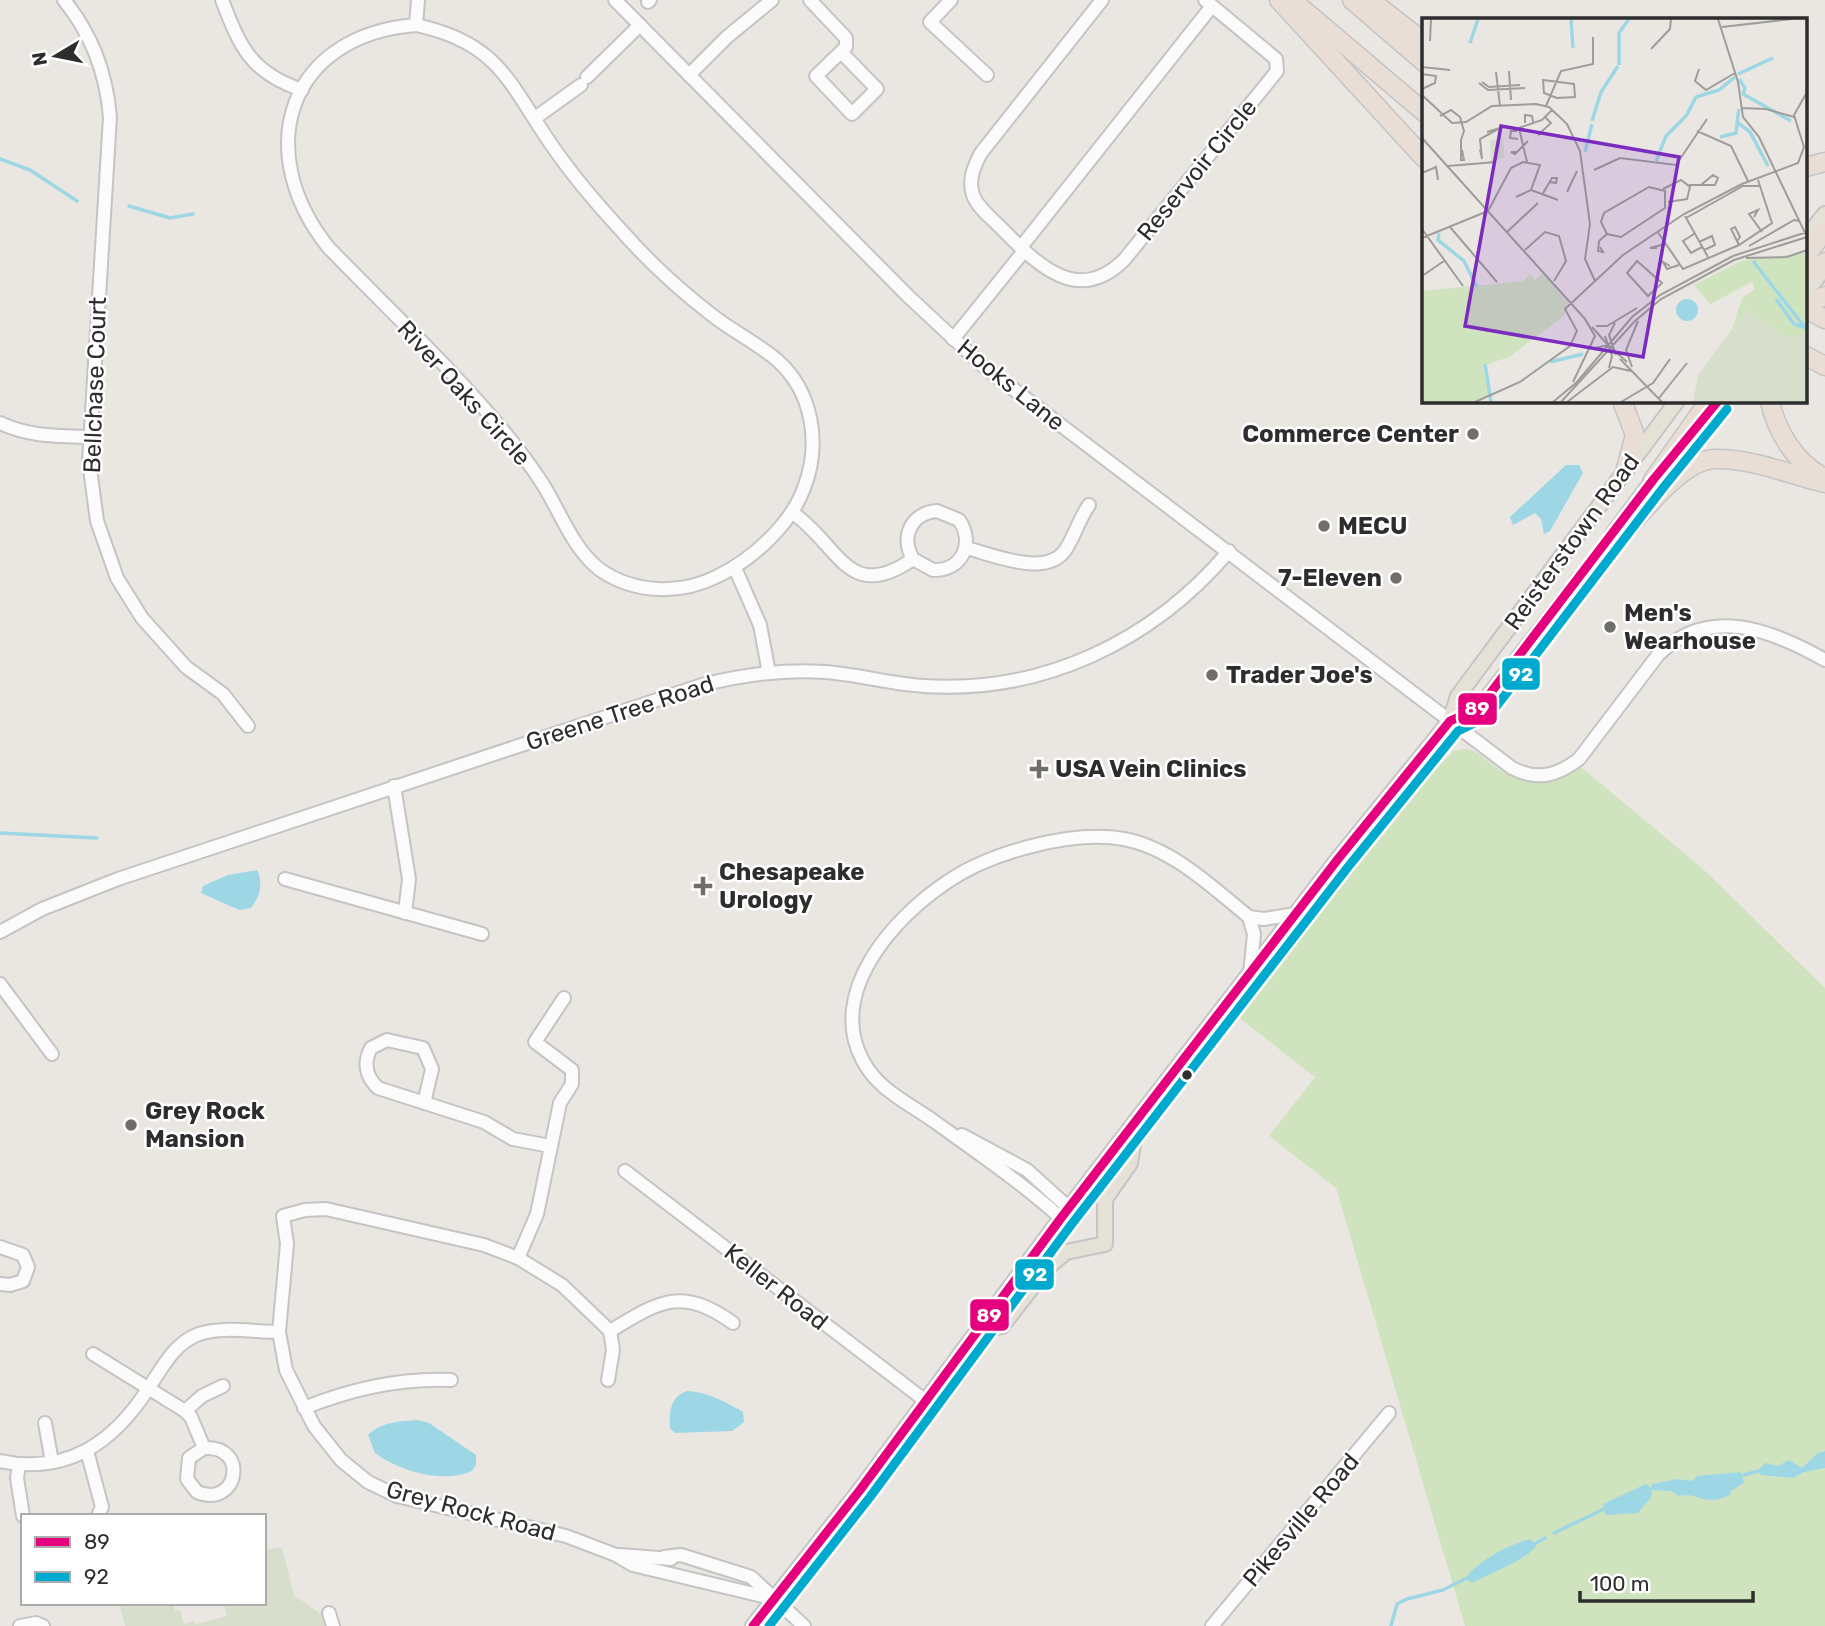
<svg xmlns="http://www.w3.org/2000/svg" width="1825" height="1626" viewBox="0 0 1825 1626" font-family="Rubik,sans-serif">
  <rect width="100%" height="100%" fill="#eae7e3"/>
  <!-- green -->
  <path fill="#d0e3bf" d="M 1463,749 C 1474,749 1478,753 1486,760 C 1518,785 1546,788 1581,767 L 1701,867 L 1825,988 L 1825,1626 L 1465,1626 L 1336,1188 L 1269,1136 L 1315,1077 L 1238,1017 L 1424,780 L 1454,751 Z"/>
  <!-- cemetery -->
  <polygon fill="#d7decc" points="282,1547 294,1595 322,1615 328,1626 125,1626 119,1603 173,1603 175,1611 180,1610 184,1624 194,1621 196,1624 227,1616 224,1603 264,1603 264,1550"/>
  <!-- water -->
  <g fill="#9dd7e5">
    <polygon points="1566,465 1579,465 1583,473 1550,531 1544,534 1541,519 1535,513 1513,525 1510,517"/>
    <path d="M 257,870 C 264,883 259,898 251,908 L 239,910 L 201,893 L 203,886 L 228,875 Z"/>
    <path d="M 687,1391 C 708,1392 726,1402 743,1412 L 744,1422 L 732,1431 L 675,1433 L 670,1428 C 669,1412 670,1397 687,1391 Z"/>
    <path d="M 418,1420 L 429,1423 L 476,1455 L 476,1465 L 472,1471 C 443,1484 399,1471 375,1453 L 368,1435 C 381,1422 401,1421 418,1420 Z"/>
    <polygon points="1825,1451 1825,1468 1804,1472 1793,1478 1761,1475 1758,1471 1765,1463 1778,1466 1789,1460 1802,1468 1818,1453"/>
    <path d="M 1741,1472 L 1744,1483 L 1731,1491 L 1730,1495 C 1705,1508 1696,1491 1679,1496 L 1671,1491 L 1652,1490 L 1651,1497 L 1638,1513 L 1606,1515 L 1603,1504 L 1646,1484 L 1651,1488 L 1652,1484 L 1677,1479 L 1692,1481 L 1697,1476 Z"/>
    <path d="M 1530,1539 L 1537,1545 C 1528,1559 1489,1574 1472,1583 L 1465,1579 C 1478,1560 1509,1545 1530,1539 Z"/>
  </g>
  <g fill="none" stroke-linecap="round" stroke-linejoin="round">
    <!-- stream -->
    <g stroke="#9dd7e5" stroke-width="3.5">
      <polyline points="0,159 30,170 77,201"/>
      <polyline points="129,206 170,218 193,214"/>
      <polyline points="0,833 97,838"/>
      <polyline points="1744,1475 1758,1471"/>
      <polyline points="1554,1533 1604,1509"/>
      <polyline points="1536,1543 1545,1538"/>
      <polyline points="1391,1626 1397,1604 1407,1599 1443,1590 1465,1579"/>
    </g>
    <!-- minor casing -->
    <g stroke="#c4c4c3" stroke-width="16">
      <g id="minor">
        <path d="M 64,0 C 92,35 106,72 110,117 L 89,461 L 97,521 L 117,578 L 142,618 L 186,667 L 223,694 L 248,726"/>
        <path d="M 222,0 C 240,47 251,73 302,90"/>
        <path d="M 615,0 L 908,296 L 983,366 L 1512,768 C 1537,781 1557,776 1579,759 L 1658,655 C 1708,605 1770,629 1825,660"/>
        <polyline points="810,0 846,38 846,47 816,76 852,114 877,89 841,52"/>
        <polyline points="951,0 930,22 987,75"/>
        <path d="M 1102,0 L 981,153 C 974,166 968,180 973,195 C 978,209 995,221 1005,232 C 1041,268 1079,304 1124,260 L 1277,71 L 1276,59 L 1205,0"/>
        <polyline points="648,2 650,0"/>
        <path d="M 416,25 C 500,43 509,84 553,147 C 573,176 596,203 620,229 C 648,261 678,289 712,315 C 732,331 757,343 777,360 C 813,392 821,444 804,488 C 791,524 753,559 718,576 C 681,595 634,594 599,569 C 575,550 563,519 548,493 C 538,475 526,460 514,444 C 458,374 390,311 328,247 C 251,150 288,35 416,25 Z"/>
        <polyline points="416,25 418,0"/>
        <polyline points="689,75 727,37 772,0"/>
        <polyline points="587,77 640,25"/>
        <polyline points="535,118 581,85"/>
        <polyline points="1021,247 1212,6"/>
        <polyline points="953,339 1024,251"/>
        <path d="M 0,423 C 29,437 59,436 90,437"/>
        <path d="M 793,513 C 840,546 848,604 913,559 L 933,570 C 962,571 975,543 959,520 L 937,511 C 911,513 900,537 913,559"/>
        <path d="M 966,548 C 992,554 1047,579 1066,549 C 1075,535 1079,519 1089,505"/>
        <polyline points="735,568 760,625 769,673"/>
        <polyline points="394,786 409,879 405,913"/>
        <polyline points="285,879 482,934"/>
        <polyline points="1249,917 1254,934 1250,974"/>
        <path d="M 0,932 L 42,909 L 118,879 L 702,685 C 742,675 782,669 824,672 C 857,674 890,684 924,686 C 1043,694 1153,641 1229,551"/>
        <polyline points="0,984 52,1054"/>
        <path d="M 424,1103 L 432,1069 L 423,1048 L 387,1040 L 371,1048 C 363,1063 366,1077 378,1088 L 484,1122 L 513,1139 L 550,1146"/>
        <polyline points="962,1135 1027,1170 1069,1208"/>
        <polyline points="625,1171 927,1402"/>
        <path d="M 1061,1218 C 1022,1183 978,1153 935,1122 C 909,1103 879,1091 863,1061 C 826,993 893,918 947,882 C 991,852 1072,830 1124,839 C 1172,848 1212,887 1249,917 L 1264,919 L 1295,914"/>
        <polyline points="0,1247 23,1255 28,1267 23,1281 10,1285 0,1284"/>
        <polyline points="518,1258 537,1214 560,1103 572,1084 572,1070 535,1042 564,998"/>
        <path d="M 610,1331 C 660,1301 681,1286 733,1323"/>
        <path d="M 93,1354 L 185,1411 L 191,1417 L 204,1448 C 250,1445 238,1509 197,1492 L 187,1479 L 189,1458 L 204,1448"/>
        <polyline points="608,1380 613,1350 610,1331 562,1285 518,1258 484,1245 326,1209 305,1210 283,1216 287,1244 279,1332 286,1370 314,1426 341,1460 368,1482 397,1496 566,1536 616,1555 633,1565 775,1599"/>
        <path d="M 304,1408 C 351,1389 400,1378 451,1380"/>
        <polyline points="185,1411 202,1396 223,1386"/>
        <polyline points="45,1423 52,1462"/>
        <polyline points="87,1451 102,1507 98,1516"/>
        <path d="M 0,1461 C 67,1475 113,1443 148,1389 C 162,1368 174,1343 199,1334 C 221,1326 255,1332 279,1332"/>
        <polyline points="19,1465 17,1478 23,1516"/>
        <polyline points="620,1555 671,1559"/>
        <polyline points="664,1557 681,1555 751,1577 804,1626"/>
        <polyline points="329,1613 333,1626"/>
        <polyline points="20,1626 36,1623 43,1626"/>
        <polyline points="1212,1626 1389,1413"/>
      </g>
    </g>
    <!-- major casing -->
    <g stroke="#c6c4c3" stroke-width="18">
      <g id="major">
        <polyline points="1806,237 1825,214"/>
        <polyline points="1806,292 1825,268"/>
        <polyline points="1613,534 1659,472"/>
        <polyline points="1450,721 1458,696 1677,401"/>
        <polyline points="978,1331 1002,1326 1047,1268 1066,1252 1105,1244 1105,1199 1130,1163 1137,1122"/>
        <polyline points="753,1626 860,1490 1061,1218 1338,859 1450,721 1479,708 1585,573"/>
      </g>
    </g>
    <!-- highway casing -->
    <g stroke="#c6c4c3" stroke-width="21">
      <g id="highway">
        <polyline points="1279,0 1424,158"/>
        <polyline points="1292,0 1424,112"/>
        <polyline points="1352,0 1424,62"/>
        <polyline points="1370,0 1424,42"/>
        <polyline points="1806,167 1825,162"/>
        <polyline points="1806,256 1825,230"/>
        <polyline points="1806,276 1825,262"/>
        <polyline points="1806,304 1825,296"/>
        <polyline points="1806,309 1825,319"/>
        <polyline points="1806,356 1825,366"/>
        <polyline points="1622,401 1635,435 1626,468"/>
        <path d="M 1770,401 C 1776,431 1796,464 1825,478"/>
        <polyline points="1653,480 1709,401"/>
        <path d="M 1579,581 C 1615,552 1671,460 1715,459 C 1752,458 1790,475 1825,483"/>
      </g>
    </g>
    <!-- minor -->
    <use href="#minor" stroke="#fcfbfb" stroke-width="12"/>
    <!-- major -->
    <use href="#major" stroke="#e6e1d6" stroke-width="14"/>
    <!-- highway -->
    <use href="#highway" stroke="#e8ded6" stroke-width="18"/>
    <!-- bus-1 casing -->
    <g stroke="#fff" stroke-width="14">
      <polyline id="bus-1" points="753,1626 860,1490 1061,1218 1338,859 1450,721 1479,708 1653,480 1718,401"/>
    </g>
    <!-- bus-2 casing -->
    <g stroke="#fff" stroke-width="14">
      <polyline id="bus-2" points="769,1626 870,1497 1071,1225 1348,867 1458,731 1489,716 1663,488 1727,409"/>
    </g>
    <!-- bus-1 -->
    <use href="#bus-1" stroke="#e5007d" stroke-width="9"/>
    <!-- bus-2 -->
    <use href="#bus-2" stroke="#00a9ce" stroke-width="9"/>
  </g>
  <!-- markers -->
  <g fill="#6f6e6d" stroke="#fff" stroke-width="2.5">
    <circle cx="1473" cy="434" r="7"/>
    <circle cx="1324" cy="526" r="7"/>
    <circle cx="1396" cy="578" r="7"/>
    <circle cx="1610" cy="627" r="7"/>
    <circle cx="1212" cy="675" r="7"/>
    <path d="M1035.5 758.5h7v7h7v7h-7v7h-7v-7h-7v-7h7z"/>
    <path d="M699.5 875.5h7v7h7v7h-7v7h-7v-7h-7v-7h7z"/>
    <circle cx="131" cy="1125" r="7"/>
  </g>
  <circle fill="#2d2d2d" stroke="#fff" stroke-width="2.5" cx="1187" cy="1075" r="6"/>
  <g text-anchor="middle" stroke-width="5" stroke-linejoin="round" paint-order="stroke">
    <!-- street labels -->
    <g font-size="24" fill="#2d2d2d" stroke="#fff">
      <text transform="translate(1197 170) rotate(-51)" y="8">Reservoir Circle</text>
      <text transform="translate(95 385) rotate(-88)" y="8">Bellchase Court</text>
      <text transform="translate(1011 385) rotate(39)" y="8">Hooks Lane</text>
      <text transform="translate(464 393) rotate(48)" y="8">River Oaks Circle</text>
      <text transform="translate(1572 542) rotate(-54)" y="8">Reisterstown Road</text>
      <text transform="translate(620 713) rotate(-18)" y="8">Greene Tree Road</text>
      <text transform="translate(776 1287) rotate(38)" y="8">Keller Road</text>
      <text transform="translate(471 1511) rotate(15)" y="8">Grey Rock Road</text>
      <text transform="translate(1301 1520) rotate(-50)" y="8">Pikesville Road</text>
    </g>
    <!-- poi labels -->
    <g font-size="24" font-weight="bold" fill="#2d2d2d" stroke="#fff" text-anchor="start">
      <text x="1459" y="442" text-anchor="end">Commerce Center</text>
      <text x="1338" y="534">MECU</text>
      <text x="1382" y="586" text-anchor="end">7-Eleven</text>
      <text x="1624" y="621">Men's<tspan x="1624" dy="28">Wearhouse</tspan></text>
      <text x="1226" y="683">Trader Joe's</text>
      <text x="1055" y="777">USA Vein Clinics</text>
      <text x="719" y="880">Chesapeake<tspan x="719" dy="28">Urology</tspan></text>
      <text x="145" y="1119">Grey Rock<tspan x="145" dy="28">Mansion</tspan></text>
    </g>
  </g>
  <!-- overview -->
  <g transform="translate(1422 18)">
    <rect width="385" height="385" fill="#eae7e3"/>
    <path d="M 385,234 L 385,324 L 310,311 L 320,280 L 333,271 L 330,264 L 288,286 L 272,267 L 319,243 ZM 121,255 L 146,285 L 142,298 L 87,339 L 63,347 L 67,378 L 51,384 L 0,384 L 0,273 L 101,263 L 108,256 L 113,262 Z" fill="#d0e3bf"/>
    <path d="M 81,121 L 82,140 L 69,144 L 68,122 ZM 325,291 L 366,321 L 385,314 L 385,384 L 271,384 L 276,357 Z" fill="#d7decc"/>
    <path d="M254 292a11 11 0 1 1 22 0a11 11 0 1 1-22 0Z" fill="#9dd7e5"/>
    <path fill="none" stroke="#9dd7e5" stroke-width="3.5" d="M 149,1 L 151,30M 48,25 L 56,1M 197,47 L 197,15 L 207,1M 316,56 L 351,40M 317,61 L 323,70 L 321,76 L 369,103M 317,91 L 315,104 L 328,114 L 346,148M 170,103 L 179,74 L 196,48M 298,119 L 314,115 L 315,106M 163,134 L 170,106M 234,143 L 244,118 L 264,98 L 274,79 L 297,72 L 313,59M 17,215 L 16,222 L 42,243 L 55,269M 331,243 L 385,312M 354,281 L 372,306 L 381,309M 128,344 L 161,336M 63,346 L 69,384"/>
    <path fill="none" stroke="#9e9d9a" stroke-width="2" d="M 296,1 L 316,64 L 321,99 L 337,119 L 384,217M 300,9 L 370,1M 8,23 L 9,1M 229,31 L 248,11 L 249,1M 0,49 L 28,52M 277,51 L 273,63 L 284,72 L 313,55M 87,53 L 89,82M 74,54 L 78,88M 0,56 L 14,58 L 13,65 L 0,71M 121,62 L 152,66 L 153,79 L 135,80 L 122,75 ZM 60,64 L 67,69 L 98,67M 57,65 L 66,72 L 103,70M 0,77 L 30,105 L 44,104 L 70,88 L 114,86 L 127,89 L 145,106 L 158,133 L 168,206 L 163,241 L 173,263M 124,88 L 139,53 L 171,46 L 171,19M 320,90 L 344,91 L 372,99M 18,98 L 29,92 L 38,99 L 42,113 L 39,122 L 39,142 L 42,142 L 40,132M 103,105 L 103,97 L 110,98 L 111,104M 95,113 L 89,113 L 88,120 L 96,121M 275,113 L 309,128 L 326,163M 120,115 L 116,117 L 129,105 L 123,99M 0,120 L 164,302M 58,131 L 60,141 L 58,121 L 78,110 L 65,114M 94,134 L 89,134 L 93,136 L 106,123M 105,144 L 97,110 L 120,102 L 130,92M 26,148 L 74,144M 172,152 L 198,140 L 254,147 L 285,101M 0,155 L 14,149 L 16,162M 267,167 L 279,167 L 291,157 L 296,160 L 293,167 L 279,167M 227,169 L 243,173 L 243,190 L 199,219 L 185,216 L 179,204 L 182,195 ZM 241,171 L 259,162 L 268,169 L 265,181 L 246,184M 109,172 L 136,182M 145,174 L 155,153M 120,177 L 130,160 L 135,160 L 134,165 L 128,164M 66,193 L 89,150 L 101,144 L 118,147 L 109,172 L 94,179M 263,198 L 286,239M 332,199 L 336,192 L 327,196 L 340,214M 264,200 L 321,168 L 337,168M 28,209 L 75,264M 0,211 L 41,268M 235,213 L 261,251 L 317,227 L 350,205 L 336,162M 85,214 L 116,185M 272,216 L 261,223 L 269,235 L 280,229M 0,220 L 66,193M 315,223 L 318,219 L 313,209 L 309,211 L 317,227M 277,224 L 290,218 L 293,227 L 282,232M 327,228 L 372,202 L 377,203M 178,229 L 181,234 L 176,233 L 177,223 L 185,216M 235,230 L 228,230 L 243,226M 103,232 L 123,214 L 137,218 L 144,243 L 132,263M 324,240 L 365,239 L 385,232M 215,243 L 240,265 L 226,278 L 205,255 ZM 248,248 L 241,244 L 245,251 L 257,247M 0,258 L 22,243M 193,305 L 187,317 L 194,337M 174,308 L 185,308 L 215,290M 170,309 L 185,326M 183,318 L 190,338 L 187,350M 169,331 L 186,327 L 205,344M 198,341 L 240,384M 210,349 L 204,332 L 216,303M 151,364 L 173,318 L 163,301M 237,380 L 265,345M 53,384 L 98,364 L 148,328 L 155,313 L 143,291 L 201,237 L 262,196 L 320,166 L 376,145 L 382,129 L 372,97 L 385,74M 131,384 L 155,364 L 210,299 L 238,277 L 311,238 L 385,214M 139,384 L 213,303 L 239,281 L 312,242 L 385,219M 145,384 L 191,349 L 209,353M 199,384 L 231,365 L 248,341"/>
    <path fill="#7b2cbf" fill-opacity="0.15" stroke="#7b2cbf" stroke-width="3.5" d="M 79,108 L 257,139 L 221,339 L 43,308 Z"/>
    <rect width="385" height="385" fill="none" stroke="#2d2d2d" stroke-width="3.5"/>
  </g>
  <g stroke="#fff" stroke-width="2.5">
    <rect x="1501" y="657" width="40" height="34" rx="7" fill="#00a9ce"/>
    <rect x="1457" y="692" width="41" height="34" rx="7" fill="#e5007d"/>
    <rect x="1014" y="1258" width="41" height="33" rx="7" fill="#00a9ce"/>
    <rect x="969" y="1298" width="41" height="34" rx="7" fill="#e5007d"/>
  </g>
  <g font-size="19" text-anchor="middle" font-weight="bold" fill="#fff">
    <text x="1521" y="681">92</text>
    <text x="1477" y="715">89</text>
    <text x="1035" y="1281">92</text>
    <text x="989" y="1322">89</text>
  </g>
  <!-- legend -->
  <rect x="21" y="1514" width="245" height="91" fill="#ffffff" stroke="#ababab" stroke-width="2"/>
  <rect x="35" y="1537" width="35" height="10" fill="#e5007d" stroke="#ababab" stroke-width="2"/>
  <text x="84" y="1549" font-size="21" fill="#2d2d2d">89</text>
  <rect x="35" y="1572" width="35" height="10" fill="#00a9ce" stroke="#ababab" stroke-width="2"/>
  <text x="84" y="1584" font-size="21" fill="#2d2d2d">92</text>
  <!-- north arrow -->
  <g transform="translate(56 56) rotate(260)" stroke="#ffffff" stroke-width="5" paint-order="stroke">
  <path d="M0-5L12 26L0 18L-12 26Z" fill="#2d2d2d"/>
  <text y="-10" font-size="19" font-weight="bold" text-anchor="middle" fill="#2d2d2d">N</text>
  </g>
  <!-- scale -->
  <path d="M1580 1591v10h173v-10" fill="none" stroke="#2d2d2d" stroke-width="3.5"/>
  <text x="1590" y="1591" font-size="21" fill="#2d2d2d" stroke="#ffffff" stroke-width="5" paint-order="stroke">100 m</text>
</svg>
